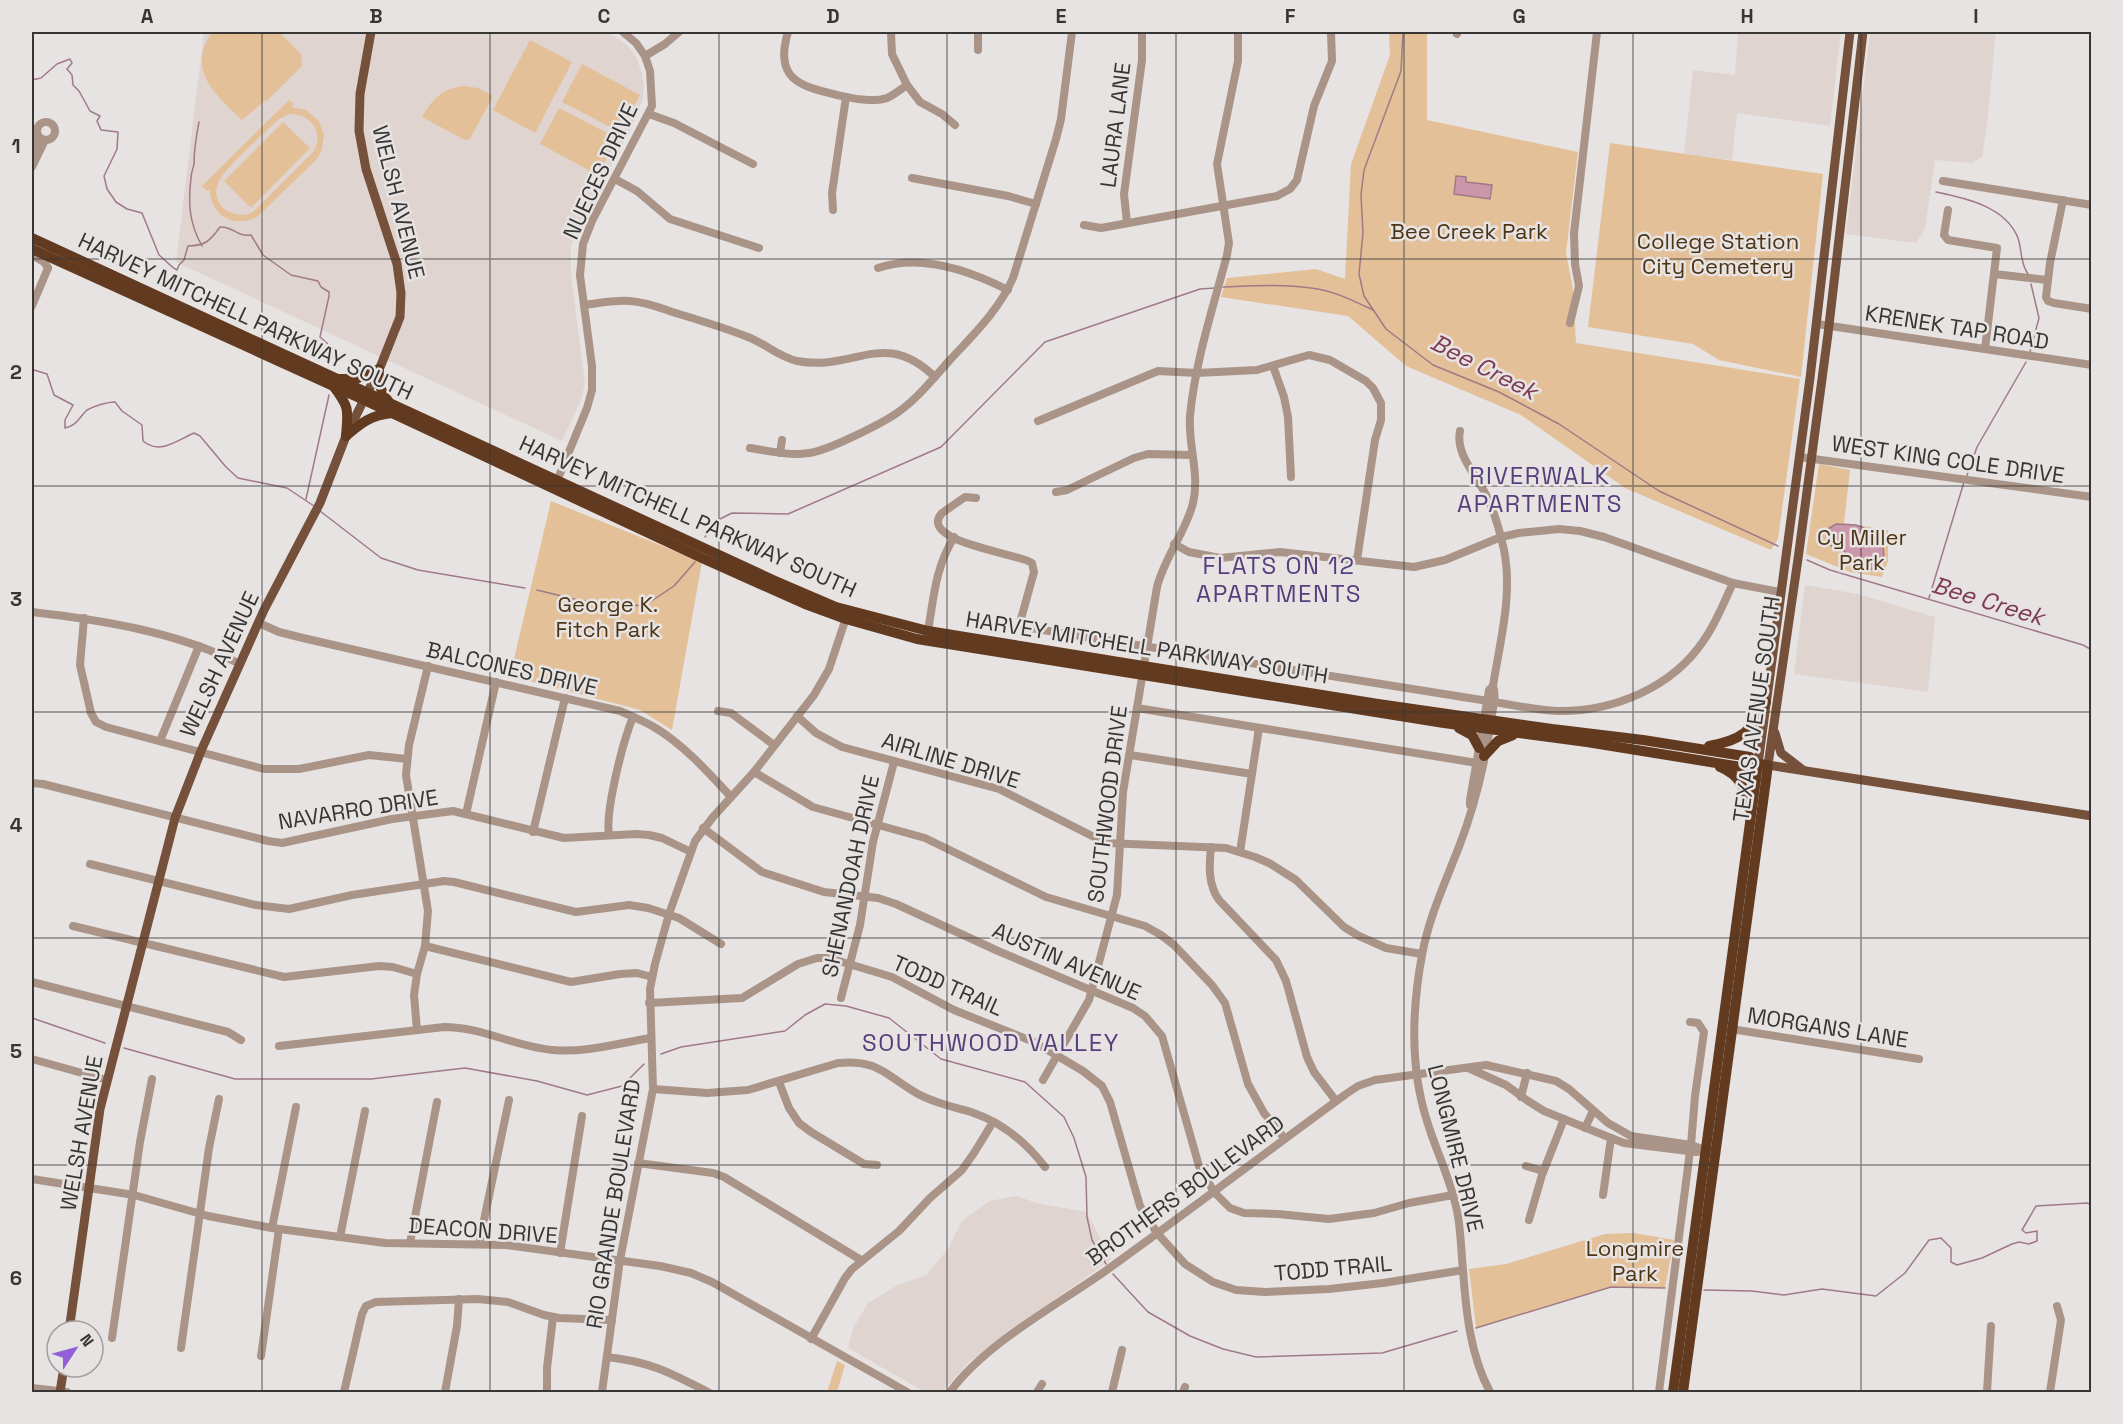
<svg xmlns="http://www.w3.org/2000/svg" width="2123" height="1424" viewBox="0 0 2123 1424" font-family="'Space Grotesk',sans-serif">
  <rect width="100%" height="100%" fill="#e7e3e2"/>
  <!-- built -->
  <g fill="#e0d4d0">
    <polygon points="204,32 608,32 627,45 636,57 642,73 644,89 642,101 632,127 576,233 571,246 571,275 585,383 581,400 562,441 176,262"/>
    <polygon points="1738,32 1841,32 1830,126 1737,113 1732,160 1684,154 1693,70 1735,75"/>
    <polygon points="1870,32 1996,32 1987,125 1982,157 1972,163 1935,160 1925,229 1916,243 1846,234"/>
    <polygon points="1805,585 1858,594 1935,617 1928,692 1794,674"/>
    <polygon points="1017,1196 1036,1203 1087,1212 1111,1259 968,1363 942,1392 925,1392 848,1348 853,1328 868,1303 898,1285 926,1275 948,1249 962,1221 989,1201"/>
  </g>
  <!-- green -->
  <g fill="#e3c098" fill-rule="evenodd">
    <path d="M 212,32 L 279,32 L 301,54 L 302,66 L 268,100 L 265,101 L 242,120 C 215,94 186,71 212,32 Z"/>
    <polygon points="1389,32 1427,32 1427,120 1578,152 1566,253 1573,289 1576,343 1800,379 1778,539 1771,550 1625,488 1521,415 1406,366 1348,316 1221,297 1227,278 1316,269 1345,279 1351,164 1390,55"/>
    <polygon points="530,40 572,62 535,133 493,110"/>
    <polygon points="582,64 640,95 620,132 562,102"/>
    <path d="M 463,86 L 478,88 L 493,96 L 470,139 L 465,140 L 422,117 C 432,99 442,89 463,86 Z"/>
    <path d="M 289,100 L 294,104 L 291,107 L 306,110 L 319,121 L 324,135 L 322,149 L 317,159 L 257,217 C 234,229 210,215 210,189 L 207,191 L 202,186 ZM 290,114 C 311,114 324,132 314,151 L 253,212 C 233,222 208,204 219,181 C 224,170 267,130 278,120 C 282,117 285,116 290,114 Z"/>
    <polygon points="559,108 617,138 598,175 540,144"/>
    <polygon points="283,122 310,148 251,208 224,181"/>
    <polygon points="1610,143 1823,174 1801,377 1719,360 1693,344 1588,327"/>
    <polygon points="1819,464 1850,470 1844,523 1888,530 1888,561 1882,577 1850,572 1806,554"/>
    <polygon points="551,501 702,562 672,730 640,710 510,676"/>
    <polygon points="1634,1233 1674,1240 1665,1288 1611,1287 1476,1328 1469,1269 1506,1264 1605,1234"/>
    <polygon points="837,1361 845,1365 837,1392 827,1392"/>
  </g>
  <!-- water -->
  <g fill="#cc97aa" stroke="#9f7a87" stroke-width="1.5">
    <polygon points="1456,176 1466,177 1466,182 1492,185 1490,199 1454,194"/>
    <polygon points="1836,524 1856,525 1879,533 1883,542 1884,562 1870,570 1854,564 1842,548 1827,545 1826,530"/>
  </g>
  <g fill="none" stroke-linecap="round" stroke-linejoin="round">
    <!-- stream -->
    <g stroke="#9f7a87" stroke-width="1.5">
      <polyline points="1403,32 1401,71 1364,170 1361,195 1363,233 1359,274 1364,296 1386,329 1433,365 1499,392 1559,424 1659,491 1778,546"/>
      <path d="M 32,80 L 41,78 L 57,64 L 70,59 L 72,63 L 67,69 L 72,75 L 73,85 L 79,91 L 90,111 L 100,116 L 97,121 L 101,130 L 118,132 L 117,149 L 104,176 L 107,189 L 116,202 L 127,209 L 142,213 L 159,255 C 166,260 169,266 177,270 L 179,265 L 184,260 L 188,246 C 205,246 210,241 220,227 C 233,226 236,237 251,235 L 263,255 L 291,275 L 318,281 L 321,287 L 329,292 L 329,296 L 320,337 L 327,343 L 335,361"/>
      <path d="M 199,122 C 196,137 194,149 194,164 C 193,169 191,173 191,178 C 188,203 189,223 202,246"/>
      <path d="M 1936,192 C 1966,198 2006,207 2018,238 C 2022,250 2020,263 2028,274"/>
      <path d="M 1223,287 C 1252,286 1282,284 1311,288 C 1332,290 1354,301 1373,310"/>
      <polyline points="2030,352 2039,318 2031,284"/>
      <path d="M 32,373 L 34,370 L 47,374 L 54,395 L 73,405 L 65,420 L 65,428 C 77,426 79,417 87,410 C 94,406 107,402 115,402 L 122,411 L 142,425 L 143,441 C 160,455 176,441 194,433 L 200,436 L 226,467 L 238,478 L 287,488 L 314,506"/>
      <polyline points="1966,478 1977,447 2026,362"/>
      <polyline points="306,499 329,395"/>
      <polyline points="320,511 381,558 418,570 525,588"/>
      <polyline points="705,537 718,520 732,513 788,514 941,447 1045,342 1200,289 1215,288"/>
      <polyline points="1807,560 1830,570 2083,645 2092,650"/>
      <polyline points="537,590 582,601 644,606 674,586 695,562"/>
      <polyline points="1929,598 1964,482"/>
      <polyline points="32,1018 105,1043"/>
      <polyline points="124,1048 235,1079 371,1079 465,1068 537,1081 587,1095 622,1086 644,1064"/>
      <polyline points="661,1054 681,1047 785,1031 805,1015 825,1004 846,1006 889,1018 941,1059 1025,1082 1064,1117 1074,1138 1086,1177 1087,1217 1092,1240 1106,1264"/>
      <polyline points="1113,1274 1148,1312 1190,1336 1223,1349 1256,1357 1382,1353 1457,1331"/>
      <polyline points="1704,1290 1752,1291 1784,1295 1822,1289 1876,1296 1905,1273 1929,1240 1941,1238 1951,1248 1951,1262 1957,1265 1982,1258 2012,1244 2019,1242 2029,1244 2037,1241 2037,1231 2026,1233 2022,1230 2036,1206 2087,1203 2092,1205"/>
      <polyline points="1476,1328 1611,1287 1665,1288"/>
    </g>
    <!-- minor -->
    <g stroke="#a99487" stroke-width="8">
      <path d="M 788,32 C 774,78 798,86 837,95 C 851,98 873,103 887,98 C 894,95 901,89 907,85"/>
      <polyline points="891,32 892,54 907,85 920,102 942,114 955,125"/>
      <polyline points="1457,34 1458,32"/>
      <polyline points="978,50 978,32"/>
      <polyline points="645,56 665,44 679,32"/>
      <polyline points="649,114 674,123 753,164"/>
      <circle cx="46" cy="131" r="9"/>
      <polyline points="32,154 38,136"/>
      <polyline points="32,167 45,140"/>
      <polyline points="912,178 1008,196 1036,204"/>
      <polyline points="615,179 637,191 670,219 759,248"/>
      <polyline points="1943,181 2092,205"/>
      <polyline points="2063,200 2050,263 2046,297 2048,301 2054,303 2092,309"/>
      <polyline points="833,210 832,193 846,97"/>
      <polyline points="1948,210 1944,235 1948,240 1997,248 1985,349"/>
      <polyline points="1127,223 1124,194 1142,60 1142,32"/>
      <polyline points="1084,225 1101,228 1277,196 1290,189 1297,180 1314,106 1332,61 1331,32"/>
      <polyline points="32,255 44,262 48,268"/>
      <path d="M 878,268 C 921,253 969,270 1008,290"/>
      <polyline points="1994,274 2047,280"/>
      <path d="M 585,305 C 599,303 615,300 630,301 C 647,302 663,309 679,314 C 702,321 725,328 748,337 C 766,344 779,357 797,361 C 856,372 883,327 935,377"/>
      <polyline points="32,306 48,268"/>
      <polyline points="1570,323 1579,286 1575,264 1574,233 1597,32"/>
      <polyline points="1817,324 2092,365"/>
      <polyline points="1273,366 1284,397 1288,417 1291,477"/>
      <polyline points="1038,421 1158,371 1197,373 1257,370 1309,355 1330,360 1366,381 1373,388 1381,403 1381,420 1375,440 1357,560"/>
      <path d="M 1460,431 C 1455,455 1478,477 1487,497 C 1495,513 1500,532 1504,550 C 1513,595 1500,641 1493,686 L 1489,690 L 1470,800 L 1470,805"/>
      <path d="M 750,448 C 769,451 789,456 809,453 C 827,451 881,424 897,413 C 917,399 933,379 949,361 C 973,335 999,310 1013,278 L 1056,139 L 1061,119 L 1072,32"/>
      <polyline points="780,453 782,440"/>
      <polyline points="1799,457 2092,497"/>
      <polyline points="557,481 587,408 592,390 592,366 580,275 583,244 592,221 652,106 650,71 645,56 636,43 623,32"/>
      <polyline points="1056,492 1067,490 1134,458 1148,454 1192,455"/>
      <path d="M 976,498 L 965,497 L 942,513 C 916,542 1022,554 1032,563 L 1034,572 L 1021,619 L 1021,625 L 1024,627 L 1488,701"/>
      <polyline points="1174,544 1189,552 1220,558 1280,552 1414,567 1445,560 1501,537 1519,533 1559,529 1580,531 1604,537 1733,583 1780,592"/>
      <path d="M 32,612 C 101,620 178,632 240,664"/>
      <polyline points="84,618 80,665 91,713 96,722 106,727 264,769 299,769 369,755 407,759"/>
      <path d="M 259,623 L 279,632 L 303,638 L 620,711 C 631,716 644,721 654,727 C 684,745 708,772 731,797"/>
      <path d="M 928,631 C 934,596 935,569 954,537"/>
      <path d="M 1493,702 C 1514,705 1536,710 1557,711 C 1613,712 1672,688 1704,640 C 1716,623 1724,602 1733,583"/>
      <polyline points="1137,708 1477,763"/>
      <polyline points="718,711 731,713 774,745"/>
      <polyline points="797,716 816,733 842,747 999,789 1106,843 1226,848 1255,857 1269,863 1296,880 1344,927 1359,936 1386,948 1422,954"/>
      <polyline points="160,741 199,646"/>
      <polyline points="1130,755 1252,774"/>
      <polyline points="754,772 813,807 925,838 1046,897 1145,926 1161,935 1174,945 1212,985 1225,1003 1248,1084 1264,1113 1285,1139"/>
      <polyline points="32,783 43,784 268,841 282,843 392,819 453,811 564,838 636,834 649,835 662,838 691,852"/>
      <polyline points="466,814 496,682"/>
      <polyline points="703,828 762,872 824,892 878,898 896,904 998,951 1133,1008 1145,1016 1162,1036 1199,1166 1214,1192 1230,1208 1244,1213 1278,1214 1329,1219 1374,1213 1409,1203 1453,1195"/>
      <polyline points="533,832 565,698"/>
      <path d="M 609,835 C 605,811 623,741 633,717"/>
      <path d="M 1211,847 C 1209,865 1208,885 1219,900 L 1276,960 L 1286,981 L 1307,1057 L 1314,1072 L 1336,1101"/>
      <polyline points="1240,852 1259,728"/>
      <polyline points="90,864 256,905 289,909 352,895 444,881 454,882 576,912 629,905 648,908 679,918 721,944"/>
      <polyline points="73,926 284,977 379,966 393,967 417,974"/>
      <polyline points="425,946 571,982 620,974 637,973 652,977"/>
      <polyline points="32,982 228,1032 241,1040"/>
      <polyline points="841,998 860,925 873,842 894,762"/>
      <polyline points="649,1003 742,998 798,964 817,958 829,958 892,977 954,1010 1034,1042 1083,1071 1102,1086 1110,1102 1140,1206 1157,1233 1185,1264 1213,1282 1236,1290 1265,1292 1329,1289 1383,1283 1463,1270"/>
      <polyline points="1690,1022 1698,1023 1704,1032 1695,1096 1691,1145"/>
      <polyline points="1731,1029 1919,1059"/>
      <polyline points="417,1030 414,995 417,974 425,946 428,911 406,775 409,745 428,666"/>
      <path d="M 279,1046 L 444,1027 C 482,1027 516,1047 553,1050 C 585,1053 619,1043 651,1038"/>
      <polyline points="32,1059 107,1080"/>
      <polyline points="1468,1068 1506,1085 1528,1101 1544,1111 1611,1138 1624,1143 1696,1152 1704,1151"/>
      <path d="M 1043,1080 L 1089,1000 L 1117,895 L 1123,792 L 1157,587 C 1165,556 1186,532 1193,503 C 1200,474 1188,446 1190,416 C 1195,362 1213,308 1227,255 L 1229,243 L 1217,164 L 1238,61 L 1238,32"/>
      <polyline points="779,1082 789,1108 799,1123 811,1132 864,1164 877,1165"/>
      <path d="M 653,1089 L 707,1093 L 748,1090 L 838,1063 C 879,1059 886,1076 918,1094 C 935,1103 953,1107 971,1112 C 1001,1122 1026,1142 1045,1167"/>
      <polyline points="1521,1097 1527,1073"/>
      <polyline points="1585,1128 1593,1111"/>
      <polyline points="638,1163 713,1173 724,1177 861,1260"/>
      <polyline points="1526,1166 1543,1171"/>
      <polyline points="32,1179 134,1195 208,1216 272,1228 385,1243 506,1245 660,1266 691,1273 712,1282 907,1392"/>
      <polyline points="1603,1195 1611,1138"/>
      <polyline points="1529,1220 1542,1175 1564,1119"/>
      <polyline points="272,1228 296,1107"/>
      <polyline points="340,1237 365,1111"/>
      <polyline points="410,1243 437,1102"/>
      <polyline points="479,1244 509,1100"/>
      <polyline points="560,1253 582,1116"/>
      <polyline points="112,1338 140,1142 152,1079"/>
      <polyline points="811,1339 845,1278 852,1269 899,1231 930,1198 962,1170 974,1153 993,1122"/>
      <polyline points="181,1348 209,1148 219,1099"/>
      <polyline points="261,1356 279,1229"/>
      <path d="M 607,1357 C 651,1362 669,1372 708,1392"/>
      <polyline points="32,1388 67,1392"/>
      <polyline points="344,1392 362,1314 366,1306 376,1302 478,1299 508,1302 544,1315 559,1318 612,1320"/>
      <polyline points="445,1392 457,1326 459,1299"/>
      <polyline points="547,1392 547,1368 553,1317"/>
      <polyline points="602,1392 620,1260 653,1089 650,989 655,964 669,914 695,841 713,817 754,772 814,695 829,669 847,615"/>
      <path d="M 950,1392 C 985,1344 1054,1307 1104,1272 C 1185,1214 1265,1153 1346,1094 L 1358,1086 L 1375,1080 L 1486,1065 L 1556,1081 L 1569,1089 L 1608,1123 L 1631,1136 L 1691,1145 L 1708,1151"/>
      <polyline points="1037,1392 1042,1384"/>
      <polyline points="1112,1392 1122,1350"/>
      <polyline points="1183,1392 1185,1387"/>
      <path d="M 1490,1392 C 1470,1355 1466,1311 1463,1270 C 1461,1250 1461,1230 1457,1211 C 1451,1180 1436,1151 1427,1121 C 1410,1068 1412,1009 1422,955 C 1429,916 1446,881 1460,844 C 1475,805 1485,763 1491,721 C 1492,710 1497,696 1493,686"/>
      <polyline points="1659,1392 1690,1151"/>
      <polyline points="1987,1392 1991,1326"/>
      <polyline points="2050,1392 2061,1320 2057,1306"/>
    </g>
    <!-- major -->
    <g stroke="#75513c" stroke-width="9">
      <polyline points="1863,32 1828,334 1798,559 1768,765 2092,816"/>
      <polyline points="1775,733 1781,753 1803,770"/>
      <polyline points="1758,764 1810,378 1850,32"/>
      <polyline points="69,1331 100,1109 175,818 201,751 264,610 320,503 346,436 381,365 400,317 401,293 397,264 366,169 359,131 360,94 371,32"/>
      <polyline points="60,1392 64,1367"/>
    </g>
    <!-- highway -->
    <g stroke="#623a20" stroke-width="10">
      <polyline points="32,238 773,580 836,607 928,631 1378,704 1552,729 1643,740 1750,757 1758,764"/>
      <polyline points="32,249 364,400 702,558 805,604 846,619 917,639 1444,723 1587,742 1747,768 1758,764 1768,765 1683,1392"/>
      <path d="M 340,379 L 356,379 L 379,369 C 378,383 380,391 389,402"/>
      <path d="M 334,387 C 350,408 348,410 346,436"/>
      <path d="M 346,436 C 361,423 371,415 392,413"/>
      <polyline points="1459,728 1472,735 1479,748"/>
      <path d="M 1709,746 C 1742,740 1751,732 1766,702"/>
      <polyline points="1484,756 1498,741 1513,735"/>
      <path d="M 1720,767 C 1739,775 1746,788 1749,808"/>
      <polyline points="1673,1392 1758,764"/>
    </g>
  </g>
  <!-- grid -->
  <path fill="none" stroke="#373635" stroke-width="1.5" stroke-opacity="0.55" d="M 262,32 L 262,1392M 490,32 L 490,1392M 719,32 L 719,1392M 947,32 L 947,1392M 1176,32 L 1176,1392M 1404,32 L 1404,1392M 1633,32 L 1633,1392M 1861,32 L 1861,1392M 32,259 L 2092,259M 32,486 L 2092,486M 32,712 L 2092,712M 32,938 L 2092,938M 32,1165 L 2092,1165"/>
  <g text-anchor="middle" stroke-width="5" stroke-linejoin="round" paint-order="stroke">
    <!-- street labels -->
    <g font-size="22" fill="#373635" stroke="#e7e3e2">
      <text transform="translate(1115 125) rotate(-83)" y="8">LAURA LANE</text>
      <text transform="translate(600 171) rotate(-65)" y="8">NUECES DRIVE</text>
      <text transform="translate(399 202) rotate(76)" y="8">WELSH AVENUE</text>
      <text transform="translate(246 316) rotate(25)" y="8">HARVEY MITCHELL PARKWAY SOUTH</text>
      <text transform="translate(1957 327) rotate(9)" y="8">KRENEK TAP ROAD</text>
      <text transform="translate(1948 459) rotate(8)" y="8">WEST KING COLE DRIVE</text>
      <text transform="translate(688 516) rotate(24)" y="8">HARVEY MITCHELL PARKWAY SOUTH</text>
      <text transform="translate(1147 647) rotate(9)" y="8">HARVEY MITCHELL PARKWAY SOUTH</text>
      <text transform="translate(219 664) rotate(-65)" y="8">WELSH AVENUE</text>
      <text transform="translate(512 668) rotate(13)" y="8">BALCONES DRIVE</text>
      <text transform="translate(1756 709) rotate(-82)" y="8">TEXAS AVENUE SOUTH</text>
      <text transform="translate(951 760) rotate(17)" y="8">AIRLINE DRIVE</text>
      <text transform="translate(1107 804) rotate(-83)" y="8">SOUTHWOOD DRIVE</text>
      <text transform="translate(358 809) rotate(-9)" y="8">NAVARRO DRIVE</text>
      <text transform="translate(850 876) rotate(-78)" y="8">SHENANDOAH DRIVE</text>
      <text transform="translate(1067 961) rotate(24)" y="8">AUSTIN AVENUE</text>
      <text transform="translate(948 985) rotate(24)" y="8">TODD TRAIL</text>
      <text transform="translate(1828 1027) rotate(9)" y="8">MORGANS LANE</text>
      <text transform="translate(81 1133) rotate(-80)" y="8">WELSH AVENUE</text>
      <text transform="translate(1456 1148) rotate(76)" y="8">LONGMIRE DRIVE</text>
      <text transform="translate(1185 1190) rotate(-36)" y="8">BROTHERS BOULEVARD</text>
      <text transform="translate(613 1204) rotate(-81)" y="8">RIO GRANDE BOULEVARD</text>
      <text transform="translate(483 1230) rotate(4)" y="8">DEACON DRIVE</text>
      <text transform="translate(1333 1268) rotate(-5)" y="8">TODD TRAIL</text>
    </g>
    <!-- park labels -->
    <g font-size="22" fill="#4d3414" stroke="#e7e3e2">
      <text x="1469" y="239">Bee Creek Park</text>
      <text x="1718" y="249">College Station<tspan x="1718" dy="25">City Cemetery</tspan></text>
      <text x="1862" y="545">Cy Miller<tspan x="1862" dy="25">Park</tspan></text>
      <text x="608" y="612">George K.<tspan x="608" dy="25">Fitch Park</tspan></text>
      <text x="1635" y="1256">Longmire<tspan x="1635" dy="25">Park</tspan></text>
    </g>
    <!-- water labels -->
    <g font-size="24" font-style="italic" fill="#7d3a55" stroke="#e7e3e2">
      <text transform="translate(1484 367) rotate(27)" y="8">Bee Creek</text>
      <text transform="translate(1988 601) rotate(17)" y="8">Bee Creek</text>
    </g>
    <!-- neighbourhood labels -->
    <g font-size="24" letter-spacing="1.5" fill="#553e7b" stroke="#e7e3e2">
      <text x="1540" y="484">RIVERWALK<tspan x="1540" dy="28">APARTMENTS</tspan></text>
      <text x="1279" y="574">FLATS ON 12<tspan x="1279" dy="28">APARTMENTS</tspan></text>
      <text x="991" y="1051">SOUTHWOOD VALLEY</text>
    </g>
  </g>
  <!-- border -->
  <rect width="2123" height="1424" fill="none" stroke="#e7e3e2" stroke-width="66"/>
  <!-- north arrow -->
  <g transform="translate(75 1349) rotate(54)"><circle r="28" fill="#e7e3e2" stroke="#a19e9d" stroke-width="1.5"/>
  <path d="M0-4.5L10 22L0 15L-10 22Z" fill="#9160d9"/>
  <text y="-9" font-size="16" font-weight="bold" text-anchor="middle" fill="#373635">N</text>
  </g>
  <rect x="33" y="33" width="2057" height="1358" fill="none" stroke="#373635" stroke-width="2"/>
  <g font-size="20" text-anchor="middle" font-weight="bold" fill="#373635">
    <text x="147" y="23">A</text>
    <text x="376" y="23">B</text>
    <text x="604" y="23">C</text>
    <text x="833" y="23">D</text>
    <text x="1061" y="23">E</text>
    <text x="1290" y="23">F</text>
    <text x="1519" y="23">G</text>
    <text x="1747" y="23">H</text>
    <text x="1976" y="23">I</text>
    <text x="16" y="153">1</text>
    <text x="16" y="379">2</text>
    <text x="16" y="606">3</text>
    <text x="16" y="832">4</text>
    <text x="16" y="1058">5</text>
    <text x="16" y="1285">6</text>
  </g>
</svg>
